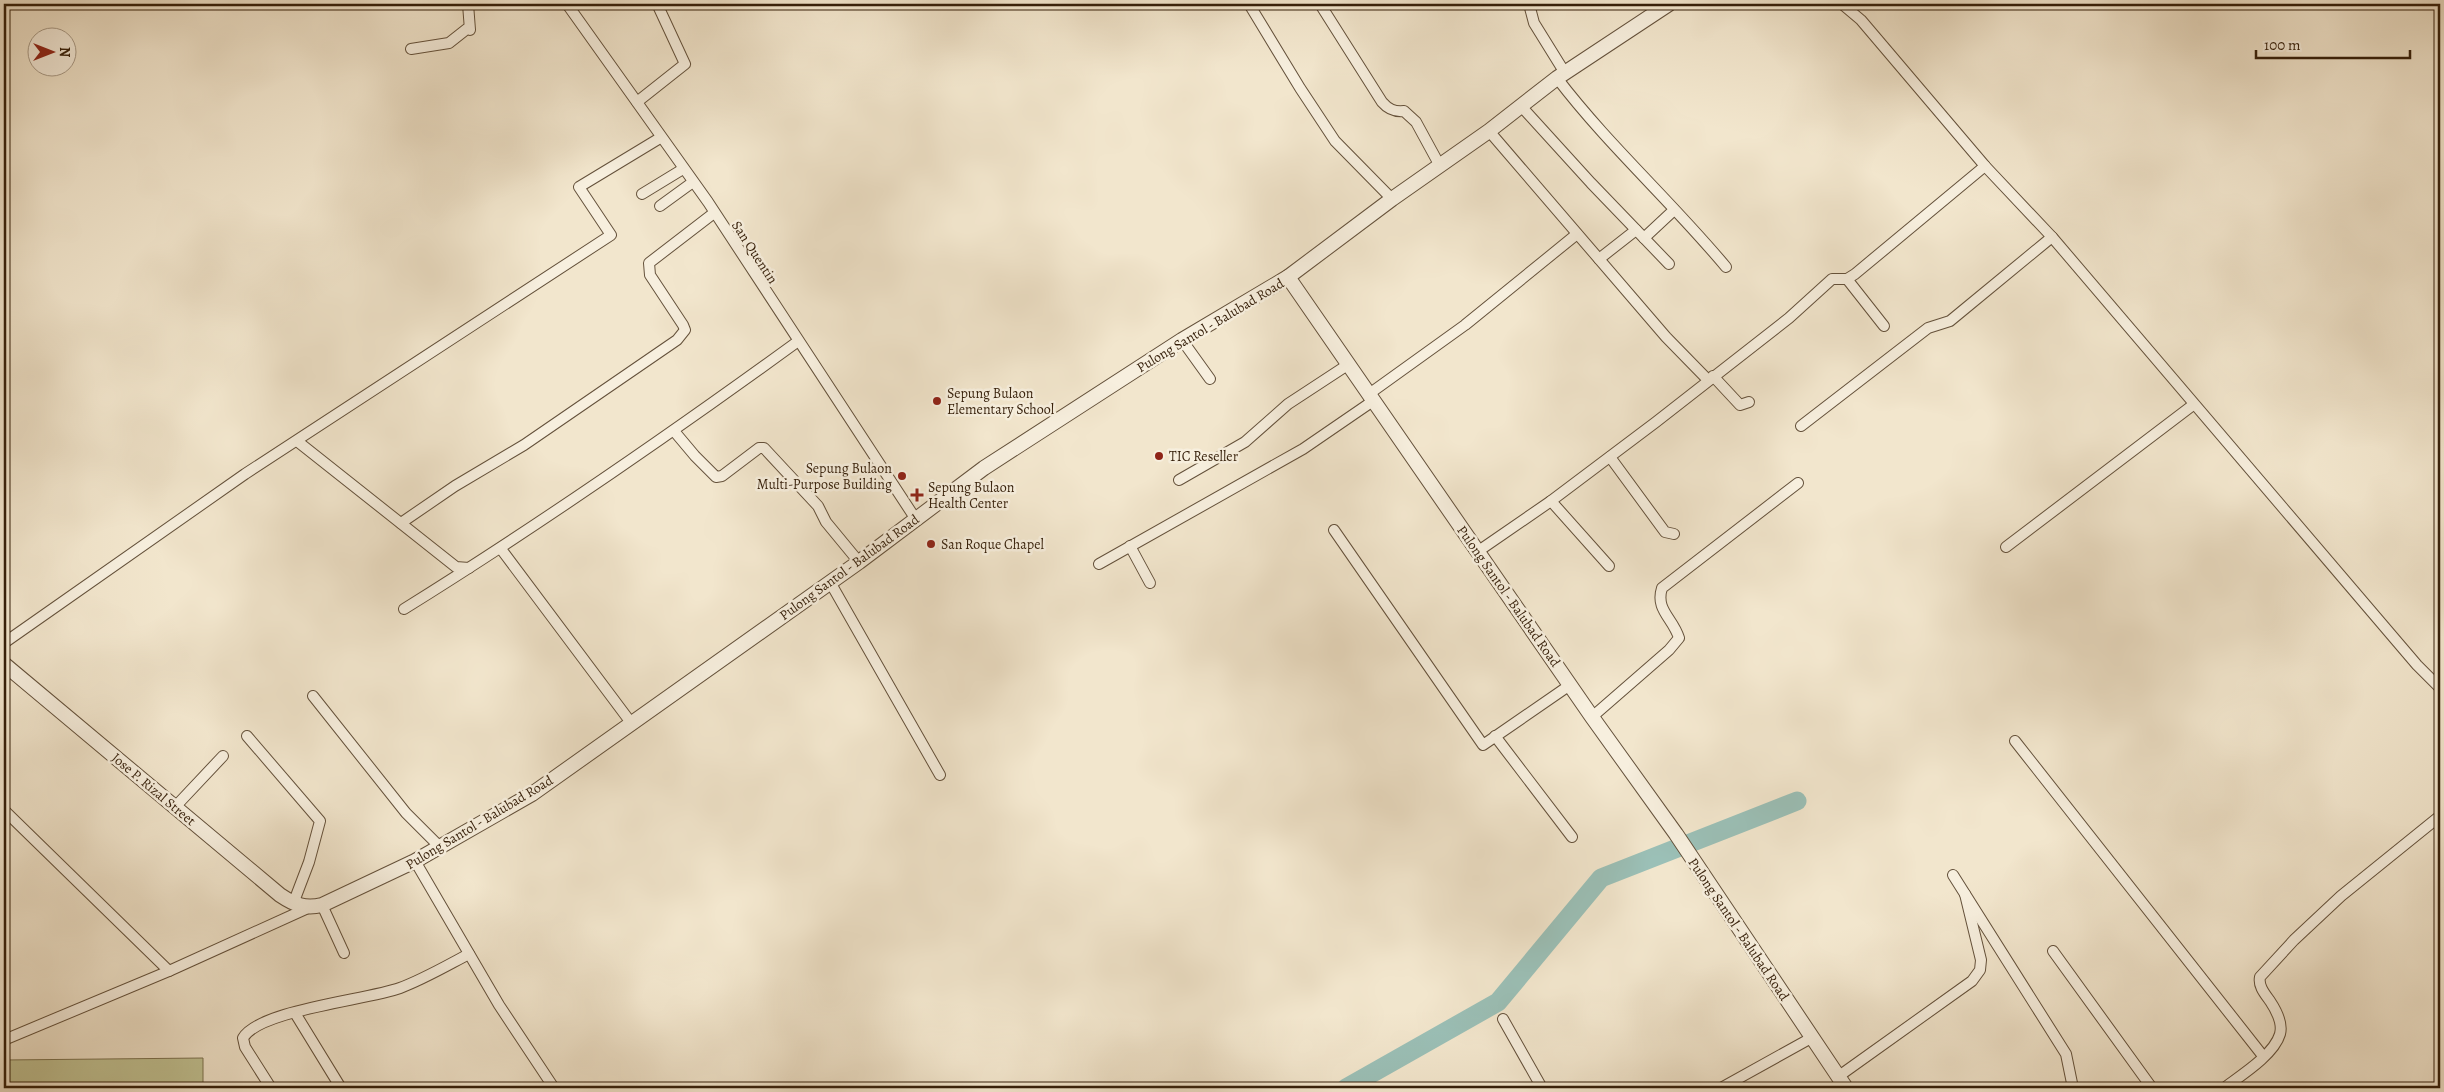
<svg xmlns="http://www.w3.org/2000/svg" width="2444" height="1092" viewBox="0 0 2444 1092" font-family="Alegreya,serif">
  <rect width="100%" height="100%" fill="#f2e6cd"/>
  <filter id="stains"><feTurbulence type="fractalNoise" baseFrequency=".004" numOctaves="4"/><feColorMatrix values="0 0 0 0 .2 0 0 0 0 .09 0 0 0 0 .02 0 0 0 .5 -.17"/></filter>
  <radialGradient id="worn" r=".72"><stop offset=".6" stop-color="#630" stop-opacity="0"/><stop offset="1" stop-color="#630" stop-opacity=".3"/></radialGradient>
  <!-- green -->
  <polygon fill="#c1c394" stroke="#7b714f" points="203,1058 203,1088 4,1088 4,1060"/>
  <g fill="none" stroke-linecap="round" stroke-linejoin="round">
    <!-- river -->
    <polyline stroke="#9bc0b7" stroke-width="19" points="1346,1088 1498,1002 1601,878 1797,801"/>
    <!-- minor casing -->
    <g stroke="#64513b" stroke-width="12">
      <g id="minor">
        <polyline points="567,4 708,202 915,518"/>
        <polyline points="1249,4 1300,88 1335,141 1392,199"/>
        <path d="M 1320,4 L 1382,102 C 1388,109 1394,112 1404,111 L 1416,122 L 1440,166"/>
        <polyline points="1529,4 1534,23 1565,73"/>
        <polyline points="1842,4 1861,20 1985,166 2052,237 2417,665 2440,688"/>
        <polyline points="411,49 449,43 468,28 470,30 468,4"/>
        <path d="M 1557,78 C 1608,145 1672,202 1726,267"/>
        <polyline points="637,102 685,64 659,8 663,4"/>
        <polyline points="1521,106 1591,183 1669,264"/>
        <polyline points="1489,131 1666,337 1708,380"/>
        <polyline points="642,194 683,169"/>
        <polyline points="660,206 693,182"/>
        <polyline points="1644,238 1674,210"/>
        <polyline points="1599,259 1636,230"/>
        <polyline points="1847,279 1884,326"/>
        <polyline points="1182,340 1210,379"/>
        <polyline points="1713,376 1740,405 1749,402"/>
        <polyline points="1369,394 1465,325 1577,234"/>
        <polyline points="1801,426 1928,328 1950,321 2052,237"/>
        <polyline points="674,431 695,456 716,477 722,476 759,448 764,448 818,506 826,522 859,562"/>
        <polyline points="297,441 456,567 469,568"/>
        <polyline points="1610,457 1665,532 1674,534"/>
        <polyline points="1179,480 1245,442 1288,404 1349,364"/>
        <polyline points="1551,501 1609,566"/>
        <polyline points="401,523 455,486 524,445 677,340 685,330 683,325 650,275 649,263 714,213"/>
        <polyline points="1334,530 1483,745 1570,685"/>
        <polyline points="1130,546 1150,583"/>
        <polyline points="2006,547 2193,405"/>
        <polyline points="501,549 632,724"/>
        <polyline points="1477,552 1551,501 1656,422 1789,318 1832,279 1847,279 1855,274 1985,166"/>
        <polyline points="1099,564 1303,449 1373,401"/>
        <polyline points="830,582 940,775"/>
        <path d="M 404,609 C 539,525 669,435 797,342"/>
        <polyline points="4,643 245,474 611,235 579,187 660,138"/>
        <polyline points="313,696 406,813 441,848"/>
        <path d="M 1592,717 L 1669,650 L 1679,638 C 1673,618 1655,610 1662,588 L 1798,483"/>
        <polyline points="247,736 320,821 309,862 293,904"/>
        <polyline points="1495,736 1572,837"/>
        <polyline points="2015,741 2263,1056"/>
        <polyline points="175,807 223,756"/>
        <polyline points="4,810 169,971"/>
        <polyline points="415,861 499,1005 554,1088"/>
        <polyline points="1953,875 2066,1054 2073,1088"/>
        <polyline points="322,905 344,953"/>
        <polyline points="2053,951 2152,1088"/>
        <polyline points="295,1013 341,1088"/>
        <polyline points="1503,1019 1542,1088"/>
        <polyline points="4,1040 169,971 308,908"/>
        <polyline points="1839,1076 1972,981 1980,970 1981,960 1965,894"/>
        <path d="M 271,1088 L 245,1047 L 243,1038 C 259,1010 367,1000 400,988 C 424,979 446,966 469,954"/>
        <polyline points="1721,1088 1813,1037"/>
        <path d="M 2224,1088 C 2240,1076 2274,1055 2280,1034 C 2283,1023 2276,1010 2270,1001 C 2265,994 2258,986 2260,977 L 2294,940 L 2341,896 L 2440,816"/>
      </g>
    </g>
    <!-- tertiary casing -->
    <g stroke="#64513b" stroke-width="16">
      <g id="tertiary">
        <polyline points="1288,277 1592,717 1676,834 1846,1088"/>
        <path d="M 4,664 L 280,895 C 295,905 305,909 322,905 L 415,861 L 532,794 L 859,562 L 984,468 L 1182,340 L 1288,277 L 1392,199 L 1489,131 L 1557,78 L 1669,4"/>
      </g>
    </g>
    <!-- minor -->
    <use href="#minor" stroke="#f7efde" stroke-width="10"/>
    <!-- tertiary -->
    <use href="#tertiary" stroke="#f7efde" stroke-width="14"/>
  </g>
  <!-- markers -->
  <g fill="#8f2418" stroke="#f7efde" stroke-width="2">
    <circle cx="937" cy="401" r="5"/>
    <circle cx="1159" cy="456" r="5"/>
    <circle cx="902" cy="476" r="5"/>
    <path d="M914.5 487.5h5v5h5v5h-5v5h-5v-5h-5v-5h5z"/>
    <circle cx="931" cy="544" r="5"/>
  </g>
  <g text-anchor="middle" stroke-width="5" stroke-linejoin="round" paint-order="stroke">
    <!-- street labels -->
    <g font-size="14" fill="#351f0a" stroke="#f7efde">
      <text transform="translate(755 252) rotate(57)" y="5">San Quentin</text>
      <text transform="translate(1210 325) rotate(-31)" y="5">Pulong Santol - Balubad Road</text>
      <text transform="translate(849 567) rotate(-36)" y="5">Pulong Santol - Balubad Road</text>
      <text transform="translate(1509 596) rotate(55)" y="5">Pulong Santol - Balubad Road</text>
      <text transform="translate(154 789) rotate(40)" y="5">Jose P. Rizal Street</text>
      <text transform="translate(479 822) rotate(-31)" y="5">Pulong Santol - Balubad Road</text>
      <text transform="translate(1739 929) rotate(56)" y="5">Pulong Santol - Balubad Road</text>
    </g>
    <!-- poi labels -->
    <g font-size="14" fill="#351f0a" stroke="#f7efde" text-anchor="start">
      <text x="947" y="398">Sepung Bulaon<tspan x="947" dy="16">Elementary School</tspan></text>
      <text x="1169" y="461">TIC Reseller</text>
      <text x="892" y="473" text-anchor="end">Sepung Bulaon<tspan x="892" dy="16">Multi-Purpose Building</tspan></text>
      <text x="928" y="492">Sepung Bulaon<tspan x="928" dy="16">Health Center</tspan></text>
      <text x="941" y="549">San Roque Chapel</text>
    </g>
  </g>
  <!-- margin -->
  <rect width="2444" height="1092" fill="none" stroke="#f2e6cd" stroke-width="20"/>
  <rect x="5" y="5" width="2434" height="1082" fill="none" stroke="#351f0a" stroke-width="2.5"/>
  <rect x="10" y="10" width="2424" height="1072" fill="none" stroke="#351f0a"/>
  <!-- north arrow -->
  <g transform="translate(52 52) rotate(90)"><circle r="24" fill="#f7efde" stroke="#a99c89"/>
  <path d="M0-4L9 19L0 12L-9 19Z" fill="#8f2418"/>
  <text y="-8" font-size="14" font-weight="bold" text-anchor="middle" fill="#351f0a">N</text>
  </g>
  <!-- scale -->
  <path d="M2256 50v8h154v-8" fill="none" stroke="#351f0a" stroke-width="2.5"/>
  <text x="2264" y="50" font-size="15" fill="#351f0a" stroke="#f7efde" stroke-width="4" paint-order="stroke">100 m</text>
  <rect width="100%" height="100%" filter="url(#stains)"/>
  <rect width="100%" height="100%" fill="url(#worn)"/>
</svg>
